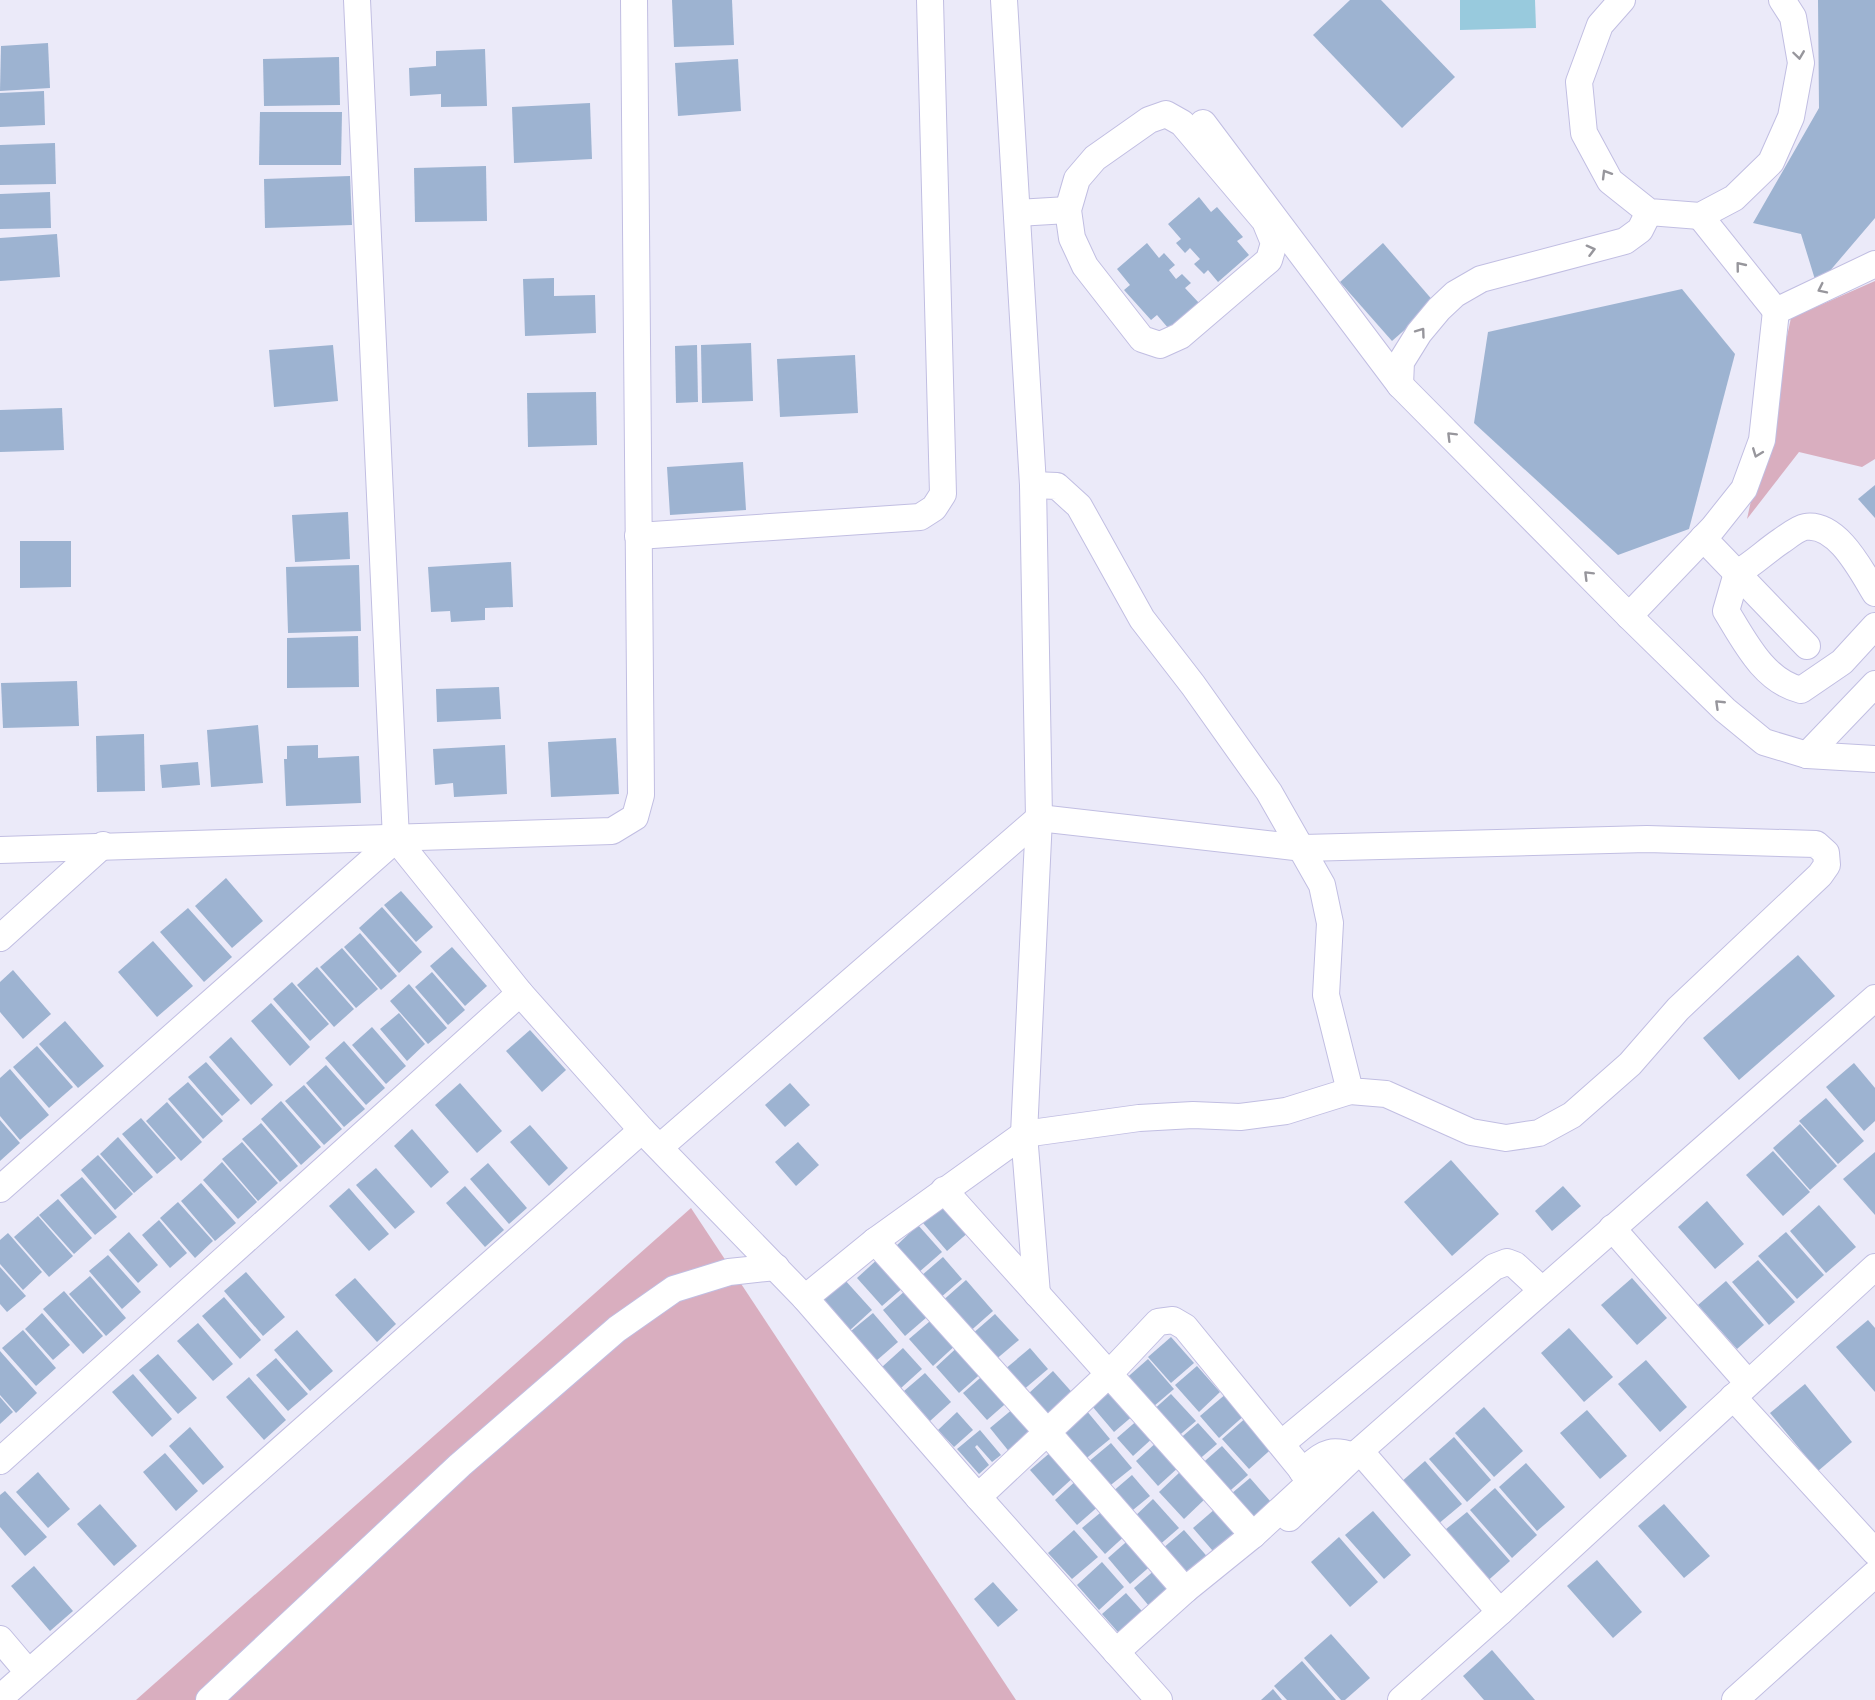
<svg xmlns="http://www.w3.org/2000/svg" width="1875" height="1700" viewBox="0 0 1875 1700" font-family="'Fira Sans',sans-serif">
  <rect width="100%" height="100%" fill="#ebeaf9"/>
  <!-- green -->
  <g fill="#d9aebf">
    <polygon points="1875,281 1875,459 1862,467 1799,452 1747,519 1791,318"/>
    <polygon points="691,1208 1016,1700 136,1700"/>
  </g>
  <!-- water -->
  <polygon fill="#98cadd" points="1460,0 1535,0 1536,28 1460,30"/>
  <!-- building -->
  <g fill="#9db3d1">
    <polygon points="672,0 732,0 734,45 674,47"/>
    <polygon points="1350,0 1381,0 1455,77 1402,128 1313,35"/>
    <polygon points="1818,0 1875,0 1875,218 1817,286 1801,234 1753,223 1819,108"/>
    <polygon points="48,43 50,88 0,91 1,46"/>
    <polygon points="485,49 487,106 441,107 441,94 410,96 409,68 436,66 436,51"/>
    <polygon points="339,57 340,105 264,106 263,59"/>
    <polygon points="738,59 741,111 678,116 675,63"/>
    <polygon points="44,91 45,125 0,127 0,93"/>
    <polygon points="590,103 592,159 514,163 512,107"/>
    <polygon points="260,112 342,112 341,165 259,165"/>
    <polygon points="55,143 56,184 0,185 0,145"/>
    <polygon points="486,166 487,221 415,222 414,168"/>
    <polygon points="350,176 352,225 265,228 264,179"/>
    <polygon points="50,192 51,228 0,229 0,194"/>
    <polygon points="1199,197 1211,212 1217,207 1243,237 1237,241 1249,255 1218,282 1208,270 1204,274 1194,264 1200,259 1190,248 1185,253 1176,243 1181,239 1168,224"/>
    <polygon points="57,234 60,277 0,281 0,238"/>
    <polygon points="1147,243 1159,258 1164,253 1175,265 1169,270 1176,279 1182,274 1191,283 1185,288 1199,303 1169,329 1157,315 1151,320 1124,290 1130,285 1117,269"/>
    <polygon points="1383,243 1435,303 1392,341 1340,282"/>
    <polygon points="554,278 554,296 595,295 596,333 525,336 523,279"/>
    <polygon points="1682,289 1735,354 1689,529 1618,555 1474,423 1488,332"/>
    <polygon points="751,343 753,401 702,403 701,345"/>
    <polygon points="333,345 338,401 274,407 269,350"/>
    <polygon points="697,345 698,402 676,403 675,346"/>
    <polygon points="855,355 858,413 780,417 777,359"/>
    <polygon points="596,392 597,445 528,447 527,393"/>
    <polygon points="62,408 64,450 0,452 0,410"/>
    <polygon points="743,462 746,510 670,515 667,467"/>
    <polygon points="1875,485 1875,518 1858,499"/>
    <polygon points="348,512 350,559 295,562 292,515"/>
    <polygon points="20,541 71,541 71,587 20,588"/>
    <polygon points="511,562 513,607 485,608 485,620 451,622 450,611 431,612 428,567"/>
    <polygon points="359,565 361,631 288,633 286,567"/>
    <polygon points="358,636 359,687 287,688 287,638"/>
    <polygon points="77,681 79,726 3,728 1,683"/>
    <polygon points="499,687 501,719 437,722 436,689"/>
    <polygon points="258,725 263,783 211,787 207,730"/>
    <polygon points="144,734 145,791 97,792 96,736"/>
    <polygon points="616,738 619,794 551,797 548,742"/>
    <polygon points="318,745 318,758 359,756 361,803 286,806 284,759 287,759 287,746"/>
    <polygon points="505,745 507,794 454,797 453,783 435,785 433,749"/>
    <polygon points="198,762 200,785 162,788 160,765"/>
    <polygon points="226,878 263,921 232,948 195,906"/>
    <polygon points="401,891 433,927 416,942 384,905"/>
    <polygon points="382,907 422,952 399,973 359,928"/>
    <polygon points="188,908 232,957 204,982 160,932"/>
    <polygon points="360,933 397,976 381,990 344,947"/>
    <polygon points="153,941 193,986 157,1017 118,972"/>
    <polygon points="452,947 487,986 465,1006 430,966"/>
    <polygon points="342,948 378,989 356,1008 320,967"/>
    <polygon points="1798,955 1835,996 1739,1080 1703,1038"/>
    <polygon points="317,967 354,1009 334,1027 297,985"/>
    <polygon points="13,970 51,1014 23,1039 0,1012 0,982"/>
    <polygon points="432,972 465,1010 448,1025 415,987"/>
    <polygon points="292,982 329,1024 310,1041 273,999"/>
    <polygon points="409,984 447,1028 428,1044 390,1001"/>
    <polygon points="271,1003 310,1047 290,1066 251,1021"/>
    <polygon points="399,1013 425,1044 407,1061 380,1029"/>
    <polygon points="65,1021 104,1066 78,1088 39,1044"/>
    <polygon points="372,1027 406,1066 386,1084 352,1045"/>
    <polygon points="530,1030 566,1070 542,1092 506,1051"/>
    <polygon points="231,1037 273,1085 251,1105 209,1057"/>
    <polygon points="344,1041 385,1088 366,1105 325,1058"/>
    <polygon points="37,1046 73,1087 49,1108 13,1067"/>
    <polygon points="206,1062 240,1100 222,1116 188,1077"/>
    <polygon points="1854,1063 1875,1088 1875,1121 1864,1131 1826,1087"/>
    <polygon points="326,1065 365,1109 344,1127 306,1083"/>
    <polygon points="10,1069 49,1115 20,1140 0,1116 0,1078"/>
    <polygon points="188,1082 223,1121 203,1139 168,1099"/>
    <polygon points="460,1083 502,1131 477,1153 435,1105"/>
    <polygon points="790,1083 810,1105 785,1127 765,1105"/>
    <polygon points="304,1085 342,1129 324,1145 285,1101"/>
    <polygon points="1826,1098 1864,1141 1838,1164 1799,1121"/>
    <polygon points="281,1101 321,1147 301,1165 261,1119"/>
    <polygon points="167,1102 202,1142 181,1161 146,1121"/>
    <polygon points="141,1118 176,1158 157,1174 122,1134"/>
    <polygon points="0,1120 20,1143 0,1161"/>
    <polygon points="261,1123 298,1166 280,1182 242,1139"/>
    <polygon points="1800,1124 1837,1166 1810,1190 1773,1148"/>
    <polygon points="530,1125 568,1168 549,1186 510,1142"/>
    <polygon points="412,1129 449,1172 431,1188 394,1146"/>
    <polygon points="118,1137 153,1177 134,1193 100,1154"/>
    <polygon points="242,1142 278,1183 258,1201 222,1159"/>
    <polygon points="798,1142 819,1165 796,1186 775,1162"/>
    <polygon points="1773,1151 1810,1192 1783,1216 1746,1175"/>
    <polygon points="1875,1152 1875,1215 1843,1179"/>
    <polygon points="98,1155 133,1194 115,1210 81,1170"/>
    <polygon points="1451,1160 1499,1214 1452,1256 1404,1202"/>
    <polygon points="222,1162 257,1202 238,1219 203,1180"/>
    <polygon points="488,1163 527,1208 509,1224 470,1179"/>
    <polygon points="376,1168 415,1212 395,1229 356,1185"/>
    <polygon points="82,1177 117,1217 95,1235 60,1195"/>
    <polygon points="201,1183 236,1223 215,1241 181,1201"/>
    <polygon points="465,1186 504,1230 485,1247 446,1203"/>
    <polygon points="1563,1186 1581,1206 1552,1231 1535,1211"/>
    <polygon points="349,1188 389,1234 369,1251 329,1206"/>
    <polygon points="58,1199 92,1238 74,1254 39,1215"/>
    <polygon points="1707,1201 1744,1244 1715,1269 1678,1227"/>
    <polygon points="178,1202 213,1241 195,1258 160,1218"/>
    <polygon points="946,1203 970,1231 947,1251 923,1223"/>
    <polygon points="1819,1205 1856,1247 1826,1273 1790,1231"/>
    <polygon points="38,1216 73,1256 49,1277 14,1237"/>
    <polygon points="159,1220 187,1253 170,1268 142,1235"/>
    <polygon points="918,1225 942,1252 918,1273 895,1247"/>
    <polygon points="129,1232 158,1265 138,1283 109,1250"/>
    <polygon points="1786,1232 1824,1275 1797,1299 1758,1256"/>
    <polygon points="8,1233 42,1272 23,1290 0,1264 0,1240"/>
    <polygon points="108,1255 141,1292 122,1309 89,1271"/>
    <polygon points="880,1257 905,1286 882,1306 857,1278"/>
    <polygon points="943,1257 962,1279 940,1298 921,1276"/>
    <polygon points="1758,1260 1795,1302 1769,1325 1732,1282"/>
    <polygon points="0,1267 26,1296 7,1312 0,1304"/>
    <polygon points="246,1272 285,1317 263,1336 224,1291"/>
    <polygon points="90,1276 126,1318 106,1336 69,1294"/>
    <polygon points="355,1278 396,1324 377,1342 335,1295"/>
    <polygon points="1632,1278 1667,1318 1637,1345 1601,1305"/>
    <polygon points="844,1279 872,1310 849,1331 821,1299"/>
    <polygon points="966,1280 993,1311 967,1334 940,1303"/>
    <polygon points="1726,1281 1764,1325 1737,1349 1698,1305"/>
    <polygon points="64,1291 103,1336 83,1354 43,1309"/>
    <polygon points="905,1291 927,1317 905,1336 883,1310"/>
    <polygon points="224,1297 261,1340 240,1359 202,1316"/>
    <polygon points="42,1313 70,1345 53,1360 25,1329"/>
    <polygon points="873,1313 898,1342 876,1361 851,1331"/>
    <polygon points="995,1314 1019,1340 994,1361 971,1335"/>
    <polygon points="936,1316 959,1342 933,1366 909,1339"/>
    <polygon points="1868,1320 1875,1328 1875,1392 1836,1347"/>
    <polygon points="198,1323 233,1364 213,1381 177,1341"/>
    <polygon points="1569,1328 1613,1377 1584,1402 1541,1353"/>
    <polygon points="23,1330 56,1368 36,1386 2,1348"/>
    <polygon points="297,1330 333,1371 310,1391 274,1350"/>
    <polygon points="1171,1337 1194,1363 1171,1383 1148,1357"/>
    <polygon points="962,1343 985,1370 959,1393 936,1367"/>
    <polygon points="903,1348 922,1369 901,1388 882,1367"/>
    <polygon points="1030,1348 1048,1369 1022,1391 1004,1370"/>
    <polygon points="0,1351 37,1393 16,1413 0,1395"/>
    <polygon points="158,1354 197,1398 178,1414 139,1370"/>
    <polygon points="276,1358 308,1394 288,1411 256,1375"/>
    <polygon points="1148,1359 1174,1389 1147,1412 1122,1382"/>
    <polygon points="1646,1360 1687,1407 1660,1432 1618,1384"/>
    <polygon points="1197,1366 1220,1392 1199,1412 1175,1385"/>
    <polygon points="988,1371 1012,1398 987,1420 963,1393"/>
    <polygon points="1053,1371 1077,1398 1053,1421 1028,1394"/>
    <polygon points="925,1373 951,1402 930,1421 904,1391"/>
    <polygon points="133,1374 172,1419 152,1437 112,1392"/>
    <polygon points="249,1377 286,1420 264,1440 226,1397"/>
    <polygon points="1805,1384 1852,1442 1818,1471 1770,1413"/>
    <polygon points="1112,1388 1135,1414 1114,1432 1092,1406"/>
    <polygon points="1227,1393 1246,1414 1219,1438 1200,1416"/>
    <polygon points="1171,1394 1196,1421 1175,1439 1151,1412"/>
    <polygon points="0,1397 13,1412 0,1424"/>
    <polygon points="1484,1407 1523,1451 1494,1477 1455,1433"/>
    <polygon points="1014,1408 1035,1434 1011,1454 990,1428"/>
    <polygon points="1086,1410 1110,1439 1083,1461 1059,1433"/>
    <polygon points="1587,1410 1627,1456 1600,1479 1560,1433"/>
    <polygon points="957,1412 973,1430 954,1447 938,1430"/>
    <polygon points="1249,1415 1276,1445 1249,1469 1222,1439"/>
    <polygon points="1140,1418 1155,1436 1133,1456 1117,1438"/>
    <polygon points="1198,1423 1217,1444 1196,1462 1177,1441"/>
    <polygon points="190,1427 224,1467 203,1485 169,1446"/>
    <polygon points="980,1430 1001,1455 992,1462 977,1445 975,1447 989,1465 979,1474 957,1449"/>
    <polygon points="1454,1437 1491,1480 1467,1502 1429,1459"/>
    <polygon points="1158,1441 1180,1466 1158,1486 1136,1461"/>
    <polygon points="1111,1443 1132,1468 1107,1488 1087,1463"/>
    <polygon points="1222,1446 1248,1475 1224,1496 1198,1467"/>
    <polygon points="1052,1451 1075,1476 1053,1496 1030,1470"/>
    <polygon points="165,1453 198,1491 176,1511 143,1472"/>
    <polygon points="1425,1461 1462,1504 1437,1525 1400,1483"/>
    <polygon points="1526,1463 1565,1507 1537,1531 1499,1487"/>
    <polygon points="1181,1471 1206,1498 1184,1519 1159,1492"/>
    <polygon points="38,1472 70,1509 48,1528 16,1492"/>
    <polygon points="1132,1475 1150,1496 1128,1514 1111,1493"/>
    <polygon points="1079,1478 1101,1504 1077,1525 1055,1500"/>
    <polygon points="1250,1478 1278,1510 1254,1532 1225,1499"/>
    <polygon points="1495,1488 1537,1535 1512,1558 1470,1510"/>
    <polygon points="5,1491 47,1537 25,1556 0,1527 0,1495"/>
    <polygon points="1153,1499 1179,1528 1157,1547 1132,1519"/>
    <polygon points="100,1504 137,1546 114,1566 77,1524"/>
    <polygon points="1664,1504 1710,1556 1684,1578 1638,1526"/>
    <polygon points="1106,1508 1128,1533 1105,1554 1082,1528"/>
    <polygon points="1215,1509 1241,1538 1219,1558 1193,1528"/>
    <polygon points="1373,1511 1411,1555 1384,1579 1345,1535"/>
    <polygon points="1467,1512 1510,1561 1484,1584 1440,1534"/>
    <polygon points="1074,1530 1098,1557 1072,1579 1048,1553"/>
    <polygon points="1184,1530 1211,1561 1190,1580 1162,1549"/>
    <polygon points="1133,1536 1155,1562 1130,1584 1108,1558"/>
    <polygon points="1339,1537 1378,1582 1350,1607 1311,1562"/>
    <polygon points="1597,1560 1642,1612 1613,1638 1567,1586"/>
    <polygon points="1102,1562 1124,1587 1099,1610 1077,1585"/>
    <polygon points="34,1566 73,1611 50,1631 11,1586"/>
    <polygon points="1157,1568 1178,1591 1154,1612 1134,1588"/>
    <polygon points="993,1582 1018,1610 998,1627 974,1599"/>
    <polygon points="1126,1593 1149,1619 1125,1640 1102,1614"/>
    <polygon points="1331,1634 1370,1678 1345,1700 1341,1700 1304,1658"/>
    <polygon points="1492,1650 1535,1700 1484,1700 1463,1676"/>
    <polygon points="1302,1661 1336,1700 1287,1700 1274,1686"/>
    <polygon points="1273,1689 1282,1700 1261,1700"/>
  </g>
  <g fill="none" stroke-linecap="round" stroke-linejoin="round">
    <!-- minor casing -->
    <g stroke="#c1bee2" stroke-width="28">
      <g id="minor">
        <polyline points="357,0 396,839 520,993 642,1130 805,1298 978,1497 1159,1700"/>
        <polyline points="1004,0 1033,485 1039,818 1024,1134 1037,1294"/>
        <polyline points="1622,0 1600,25 1579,82 1584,133 1610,181 1649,212 1700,216 1734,198 1771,162 1791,117 1801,63 1793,17 1782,0"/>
        <polygon points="1166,114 1182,123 1265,221 1274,243 1269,260 1180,336 1160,345 1142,339 1085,266 1072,238 1068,210 1077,179 1095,158 1149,120"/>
        <polyline points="1203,123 1400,385 1629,616 1725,710 1764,742 1807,755 1875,759"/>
        <polyline points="1017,213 1068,210"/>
        <polyline points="1700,216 1776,311"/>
        <polyline points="1400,385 1401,362 1419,333 1439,309 1455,294 1481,279 1625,241 1640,230 1649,212"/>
        <polyline points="638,536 920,517 934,508 943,494 930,0"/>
        <polyline points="1703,538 1807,646"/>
        <path d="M 1875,593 C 1861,570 1837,522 1805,527 C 1798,528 1787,537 1781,541 C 1766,551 1753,564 1737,573 L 1726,611 C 1745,642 1764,681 1801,690 L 1842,662 L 1875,626"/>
        <polyline points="1629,616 1713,528 1744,489 1762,440 1776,311 1875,264"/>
        <polyline points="1807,755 1875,684"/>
        <polyline points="0,850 612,831 635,817 641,795 634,0"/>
        <polyline points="0,938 103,845"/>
        <polyline points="660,1147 1039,818 1303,848 1647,839 1816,844 1826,853 1827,865 1820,875 1678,1009 1630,1064 1572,1115 1539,1133 1506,1138 1471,1132 1386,1094 1350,1091 1326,995 1330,923 1322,885 1269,792 1193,685 1142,619 1079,506 1057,486 1033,485"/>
        <polyline points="0,1189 396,839"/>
        <polyline points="944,1190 1253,1535"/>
        <polyline points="1612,1228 1748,1383"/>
        <polyline points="875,1241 1048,1433 1185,1590"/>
        <polyline points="805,1298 875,1241 1024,1134 1139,1118 1193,1115 1240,1117 1286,1111 1350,1091"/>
        <polyline points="1733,1397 1875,1552"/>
        <polyline points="1281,1444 1494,1267 1507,1262 1515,1265 1542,1290"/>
        <polyline points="1360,1451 1500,1612"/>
        <polyline points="0,1461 520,993"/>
        <path d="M 1302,1471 C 1324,1455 1327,1447 1354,1456"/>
        <polyline points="978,1497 1109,1374 1158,1322 1173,1320 1185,1327 1310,1480 1304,1488 1253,1535 1185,1590 1116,1652"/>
        <polyline points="1289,1518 1354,1456 1875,998"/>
        <polyline points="0,1639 28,1672"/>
        <polyline points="0,1698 642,1130"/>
        <polyline points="209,1700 460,1465 617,1329 674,1289 729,1272 776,1267"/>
        <polyline points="1401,1700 1500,1612 1875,1267"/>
        <polyline points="1735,1700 1875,1574"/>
      </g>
    </g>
    <!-- minor -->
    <use href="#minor" stroke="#fff" stroke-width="26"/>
  </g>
  <!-- one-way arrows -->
  <defs><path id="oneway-chevron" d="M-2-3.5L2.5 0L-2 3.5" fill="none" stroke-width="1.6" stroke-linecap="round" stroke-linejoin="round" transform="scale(1.5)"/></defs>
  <g stroke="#97969c">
    <use href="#oneway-chevron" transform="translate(1799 55) rotate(82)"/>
    <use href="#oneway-chevron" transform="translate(1606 174) rotate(-121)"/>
    <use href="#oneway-chevron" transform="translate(1591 250) rotate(-15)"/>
    <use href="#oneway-chevron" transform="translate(1740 266) rotate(-129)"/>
    <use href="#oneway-chevron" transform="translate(1822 289) rotate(154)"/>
    <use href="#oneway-chevron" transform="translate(1421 332) rotate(-54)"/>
    <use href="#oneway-chevron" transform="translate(1451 436) rotate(-135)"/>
    <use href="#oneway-chevron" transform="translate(1757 453) rotate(111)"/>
    <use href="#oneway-chevron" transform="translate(1588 575) rotate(-135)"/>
    <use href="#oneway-chevron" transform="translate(1719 704) rotate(-136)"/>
  </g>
</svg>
